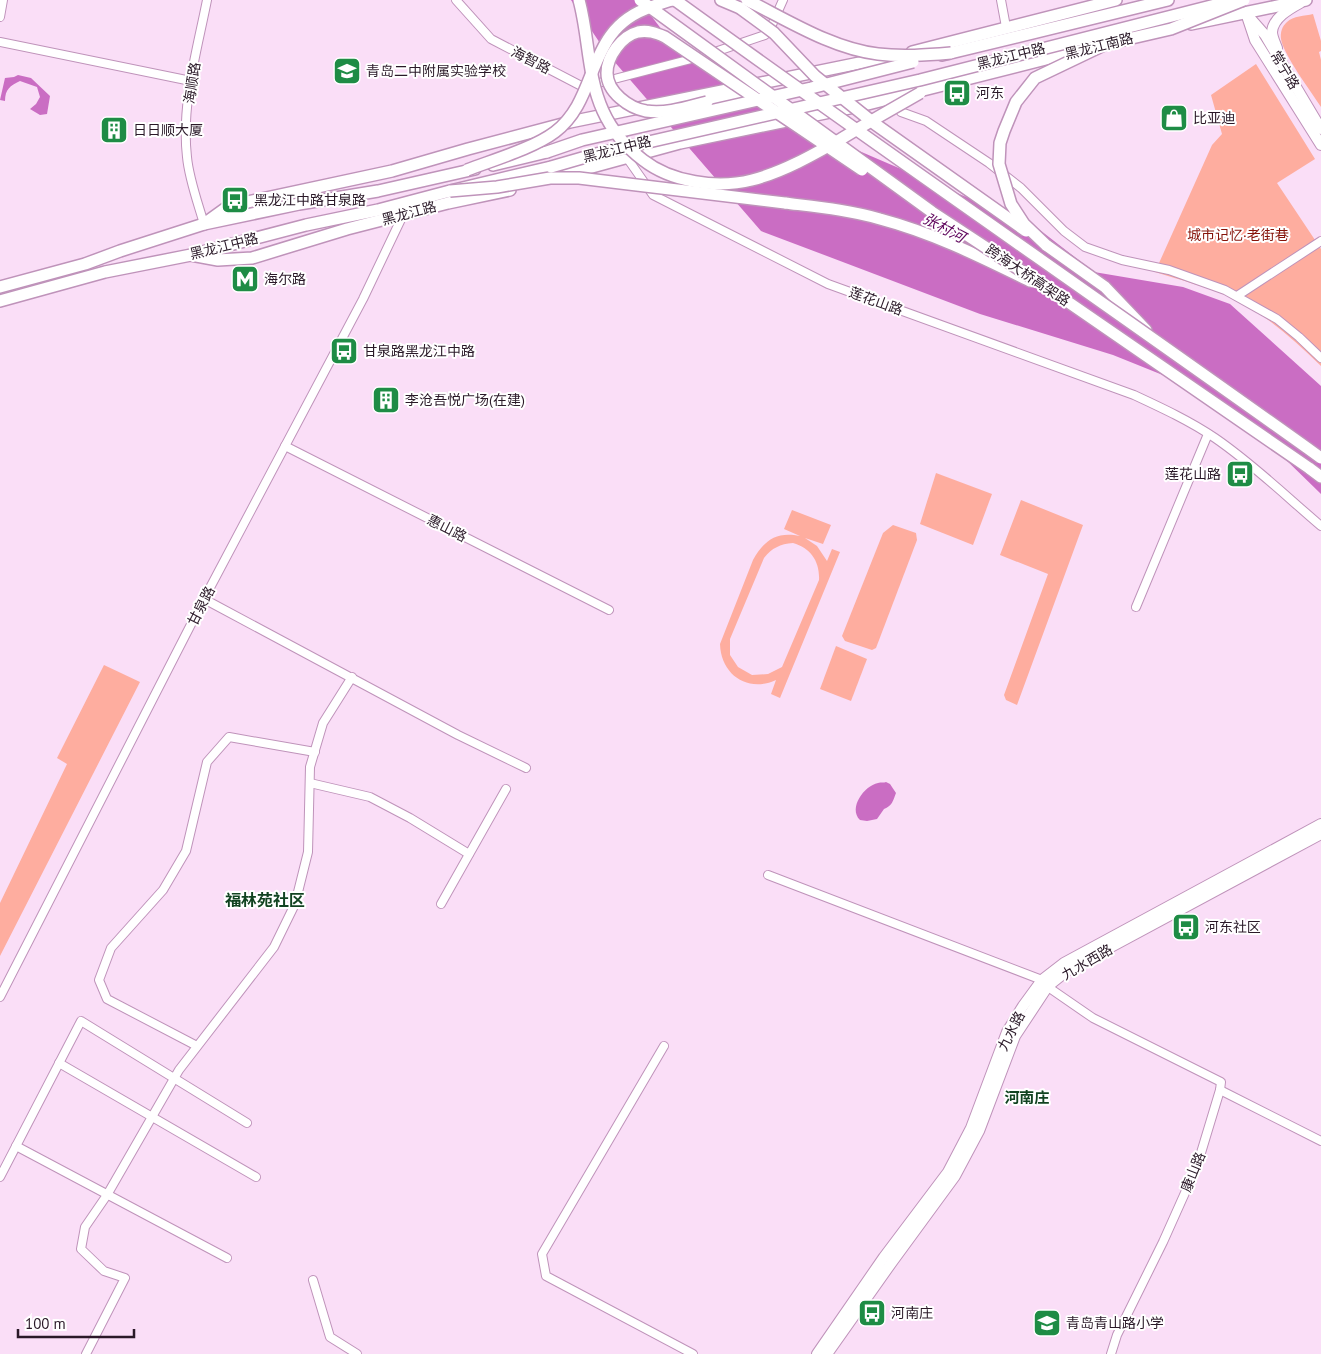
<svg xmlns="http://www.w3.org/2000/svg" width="1321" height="1354" viewBox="0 0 1321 1354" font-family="'PT Sans','Noto Sans SC',sans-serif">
  <rect width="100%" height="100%" fill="#fadef7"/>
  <!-- green -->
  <g fill="#fead9f" fill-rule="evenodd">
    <path d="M 1313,14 L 1321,41 L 1321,51 L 1319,52 L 1321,60 L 1321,107 C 1311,91 1284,56 1281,39 C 1280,33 1282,26 1287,22 C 1293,16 1305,16 1313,14 Z"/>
    <path d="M 1256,64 L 1315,159 L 1277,183 L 1321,249 L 1321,366 C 1294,340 1266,314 1232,298 C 1207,287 1181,280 1155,272 L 1212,145 L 1222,134 L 1211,95 Z"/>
    <polygon points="936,473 992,494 973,545 920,524"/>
    <polygon points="1021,500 1083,525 1017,705 1006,700 1004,695 1048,574 1000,555"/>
    <path d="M 792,510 L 831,525 L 823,544 L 805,538 L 817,546 L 827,561 L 832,549 L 840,552 L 780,698 L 771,694 L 776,680 C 748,693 721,675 720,644 L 753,560 C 764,540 777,531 800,536 L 784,529 ZM 793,543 C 811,548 820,562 819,580 L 782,667 L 768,674 L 752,675 L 738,667 L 730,655 L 730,639 L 764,558 C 772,548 780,544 793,543 Z"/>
    <polygon points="893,525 916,533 917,540 876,648 872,650 845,641 842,636 883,533"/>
    <polygon points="836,646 867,659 851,701 820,689"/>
    <polygon points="104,665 140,682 0,956 0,903 67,764 57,758"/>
  </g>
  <!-- water -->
  <g fill="#ca6dc3">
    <polygon points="571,0 639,0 672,43 808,129 1036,227 1094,272 1183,287 1230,304 1321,386 1321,494 1241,416 1210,394 1113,355 980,314 761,231 606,52"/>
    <path d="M 18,75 L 31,78 L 50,96 L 47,114 L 40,115 L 30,109 L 36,104 L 40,97 L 37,87 L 20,81 C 10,86 5,89 5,101 L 0,100 L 5,78 L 14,77 Z"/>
    <path d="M 886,782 L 890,784 L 896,793 C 893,801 892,806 884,809 L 877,819 L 867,821 L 860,820 C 848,808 864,786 878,783 C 881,782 884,783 886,782 Z"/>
  </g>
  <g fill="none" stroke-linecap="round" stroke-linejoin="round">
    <!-- minor casing -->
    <g stroke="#bf93ba" stroke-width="10">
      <g id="minor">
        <polyline points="456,0 491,39 589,90"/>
        <polyline points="1001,0 1006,27"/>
        <polyline points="0,17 3,0"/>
        <polyline points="0,42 191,81"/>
        <polyline points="591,85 703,56 765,35 771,27 783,0"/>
        <polyline points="895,104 901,112 926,121 989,163 1021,188 1064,231 1085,247 1122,260 1169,270 1225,290 1277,319 1299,337 1321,358"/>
        <path d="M 625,155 L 653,195 L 828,284 L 1134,395 C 1162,408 1190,421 1215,438 C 1253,464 1287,497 1321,526"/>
        <path d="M 204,224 C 198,203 189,179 187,157 C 181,104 197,51 207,0"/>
        <polyline points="1237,296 1321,241"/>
        <polyline points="285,446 609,610"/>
        <polyline points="204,599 458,735 526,768"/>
        <polyline points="1136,607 1208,434"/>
        <polyline points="310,783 370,797 410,818 469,854"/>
        <polyline points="768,875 1042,980 1048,987 1093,1018 1221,1082 1220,1090"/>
        <polyline points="441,904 506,789"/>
        <polyline points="0,997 204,599 363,299 403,215"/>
        <polyline points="197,1046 107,999 99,980 111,948 163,890 186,851 207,762 229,737 315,752"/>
        <polyline points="664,1046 542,1254 546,1276 693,1354"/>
        <polyline points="59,1063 256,1177"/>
        <polyline points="16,1146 227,1258"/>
        <polyline points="0,1177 81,1021 247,1123"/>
        <polyline points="313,1280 330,1337 357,1354"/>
        <polyline points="86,1354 125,1278 104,1271 81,1249 85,1227 107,1195 179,1070 274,947 295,904 308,852 310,767 323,723 352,677"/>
        <polyline points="1111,1354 1117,1335 1163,1242 1197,1166 1220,1090 1321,1141"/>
      </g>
    </g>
    <!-- major casing -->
    <g stroke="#bf93ba" stroke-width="12">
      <g id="major">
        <polyline points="1246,13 1255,40 1321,145"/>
        <polyline points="1250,18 1265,35 1321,129"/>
        <path d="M 1277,48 C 1275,43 1272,37 1272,32 C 1273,18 1289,9 1300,3"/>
        <polyline points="817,1354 884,1257 948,1172 971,1128 1007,1032 1023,1006 1042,980 1064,963 1321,824"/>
        <polyline points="827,1354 892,1262 955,1176 979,1131 1015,1036 1048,986 1068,970 1321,834"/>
      </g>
    </g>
    <!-- highway casing -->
    <g stroke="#bf93ba" stroke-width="14">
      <g id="highway">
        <polyline points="721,0 740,8"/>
        <polyline points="1191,24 1306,0"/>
        <polyline points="912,52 1116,0"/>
        <polyline points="942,55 1168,0"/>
        <polyline points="707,102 759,95"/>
        <polyline points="493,165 547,152"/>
        <polyline points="559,176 680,143 864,105 1093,47"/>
        <path d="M 785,203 C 817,207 849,210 880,219 C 933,233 981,257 1030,281"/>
        <polyline points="204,224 229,206 392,171 468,149 570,122 889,57"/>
        <polyline points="1046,245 1105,287 1146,330"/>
        <polyline points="191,255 218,260 252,258 347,229 448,203 510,190"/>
        <polyline points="0,287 85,264 120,251 204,224 299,204 378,191 475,169"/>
        <polyline points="0,301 105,272 191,255 306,225 378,210 450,191 551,167"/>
        <polyline points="1309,468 1321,477"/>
      </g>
    </g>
    <!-- minor -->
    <use href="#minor" stroke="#fff" stroke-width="8"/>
    <!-- major -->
    <use href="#major" stroke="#fff" stroke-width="10"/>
    <!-- highway -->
    <use href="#highway" stroke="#fff" stroke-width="11"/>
    <!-- highway-bridge casing -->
    <g stroke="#bf93ba" stroke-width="14" stroke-linecap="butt">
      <g id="highway-bridge">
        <path d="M 579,0 C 589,36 587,76 603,111 C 612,131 626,147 643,160 C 671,182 717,189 752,180 C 783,172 813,155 841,139 C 867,123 894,108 920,93"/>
        <polyline points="640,0 932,212 1055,293 1309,468"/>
        <path d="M 675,0 C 889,155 1106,304 1321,458"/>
        <path d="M 747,0 C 787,20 833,49 878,54 C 902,57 927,55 951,53"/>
        <polyline points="740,8 774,33 815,76 875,124 1026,231"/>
        <path d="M 707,102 C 687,107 667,114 646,111 C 629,108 607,92 607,73 C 607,56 622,36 638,32 C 648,30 656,33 665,37 L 862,170"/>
        <polyline points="547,152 582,140 811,88 913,62"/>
        <polyline points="551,167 596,154 920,80 1235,0"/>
        <path d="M 467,170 C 493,160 534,148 555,132 C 601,97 584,29 651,7 C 659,4 666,1 673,0"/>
        <polyline points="450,191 497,187 550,178 579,178 785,203"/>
        <polyline points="1046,245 1024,224 1011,204 999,164 1000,143 1004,131 1016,102 1035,78 1106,44 1171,29 1244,0"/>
      </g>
    </g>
    <!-- highway-bridge -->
    <use href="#highway-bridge" stroke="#fff" stroke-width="11"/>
  </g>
  <!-- icons -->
  <defs>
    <g id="school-square" transform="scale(1.4375)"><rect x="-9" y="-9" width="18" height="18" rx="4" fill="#1e8c45" stroke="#fff"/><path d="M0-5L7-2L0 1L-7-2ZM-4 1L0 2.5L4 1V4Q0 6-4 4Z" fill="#fff"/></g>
    <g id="bus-square" transform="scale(1.4375)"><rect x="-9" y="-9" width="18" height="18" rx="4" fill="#1e8c45" stroke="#fff"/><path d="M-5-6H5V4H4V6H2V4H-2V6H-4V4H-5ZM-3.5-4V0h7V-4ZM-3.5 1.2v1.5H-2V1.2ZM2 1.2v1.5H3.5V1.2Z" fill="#fff"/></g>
    <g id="shop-square" transform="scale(1.4375)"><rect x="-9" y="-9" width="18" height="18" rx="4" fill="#1e8c45" stroke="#fff"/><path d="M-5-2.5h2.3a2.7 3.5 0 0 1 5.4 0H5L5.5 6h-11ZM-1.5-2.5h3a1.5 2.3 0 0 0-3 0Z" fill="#fff"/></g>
    <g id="building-square" transform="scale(1.4375)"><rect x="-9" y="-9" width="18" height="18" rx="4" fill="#1e8c45" stroke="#fff"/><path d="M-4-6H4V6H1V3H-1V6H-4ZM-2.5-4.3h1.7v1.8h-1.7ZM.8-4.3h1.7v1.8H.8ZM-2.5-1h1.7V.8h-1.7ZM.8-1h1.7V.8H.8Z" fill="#fff"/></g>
    <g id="metro-square" transform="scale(1.4375)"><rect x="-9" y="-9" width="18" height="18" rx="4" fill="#1e8c45" stroke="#fff"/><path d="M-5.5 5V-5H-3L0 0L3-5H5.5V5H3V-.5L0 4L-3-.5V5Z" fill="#fff"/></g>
  </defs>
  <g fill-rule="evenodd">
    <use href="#school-square" x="347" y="71"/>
    <use href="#bus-square" x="957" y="93"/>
    <use href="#shop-square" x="1174" y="118"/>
    <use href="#building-square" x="114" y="130"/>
    <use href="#bus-square" x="235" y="200"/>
    <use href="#metro-square" x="245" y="279"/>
    <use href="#bus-square" x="344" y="351"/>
    <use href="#building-square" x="386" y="400"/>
    <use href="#bus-square" x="1240" y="474"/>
    <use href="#bus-square" x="1186" y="927"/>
    <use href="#bus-square" x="872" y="1313"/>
    <use href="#school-square" x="1047" y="1323"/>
  </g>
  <g text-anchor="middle" stroke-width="4" stroke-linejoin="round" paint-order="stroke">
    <!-- street labels -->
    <g font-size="14" fill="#2a1928" stroke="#fff">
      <text transform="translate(1099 46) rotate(-14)" y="5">黑龙江南路</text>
      <text transform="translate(1011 56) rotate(-14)" y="5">黑龙江中路</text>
      <text transform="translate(531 60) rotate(27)" y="5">海智路</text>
      <text transform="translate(1285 70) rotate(59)" y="5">常宁路</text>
      <text transform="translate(192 83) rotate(-81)" y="5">海顺路</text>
      <text transform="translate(617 149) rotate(-14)" y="5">黑龙江中路</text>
      <text transform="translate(409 213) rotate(-15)" y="5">黑龙江路</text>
      <text transform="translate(224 246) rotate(-14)" y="5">黑龙江中路</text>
      <text transform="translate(1028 275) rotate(34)" y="5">跨海大桥高架路</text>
      <text transform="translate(876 301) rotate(20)" y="5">莲花山路</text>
      <text transform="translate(447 528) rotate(27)" y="5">惠山路</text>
      <text transform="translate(201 606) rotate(-63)" y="5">甘泉路</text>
      <text transform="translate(1087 962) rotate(-30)" y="5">九水西路</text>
      <text transform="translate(1011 1031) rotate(-63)" y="5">九水路</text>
      <text transform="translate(1193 1172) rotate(-68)" y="5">康山路</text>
    </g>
    <!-- poi labels -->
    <g font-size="14" fill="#2a1928" stroke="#fff" text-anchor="start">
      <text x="366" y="76">青岛二中附属实验学校</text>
      <text x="976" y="98">河东</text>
      <text x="1193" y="123">比亚迪</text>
      <text x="133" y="135">日日顺大厦</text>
      <text x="254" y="205">黑龙江中路甘泉路</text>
      <text x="264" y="284">海尔路</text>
      <text x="363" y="356">甘泉路黑龙江中路</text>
      <text x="405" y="405">李沧吾悦广场(在建)</text>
      <text x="1221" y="479" text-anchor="end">莲花山路</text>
      <text x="1205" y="932">河东社区</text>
      <text x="891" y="1318">河南庄</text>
      <text x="1066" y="1328">青岛青山路小学</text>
    </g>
    <!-- park labels -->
    <g font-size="14" fill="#861309" stroke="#fff">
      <text x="1238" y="240">城市记忆·老街巷</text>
    </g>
    <!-- water labels -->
    <g font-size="15" font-style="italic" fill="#61085e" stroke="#fff">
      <text transform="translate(944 228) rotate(28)" y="5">张村河</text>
    </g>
    <!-- neighbourhood labels -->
    <g font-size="15" font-weight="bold" fill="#114321" stroke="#fff">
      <text x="1027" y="1103">河南庄</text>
    </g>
    <!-- quarter labels -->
    <g font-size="16" font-weight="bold" fill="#114321" stroke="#fff">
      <text x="265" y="906">福林苑社区</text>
    </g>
  </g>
  <!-- scale -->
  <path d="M18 1329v8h116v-8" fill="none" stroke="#2a1928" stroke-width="2.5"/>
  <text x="25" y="1329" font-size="15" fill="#2a1928" stroke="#ffffff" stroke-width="4" paint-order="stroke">100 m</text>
</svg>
